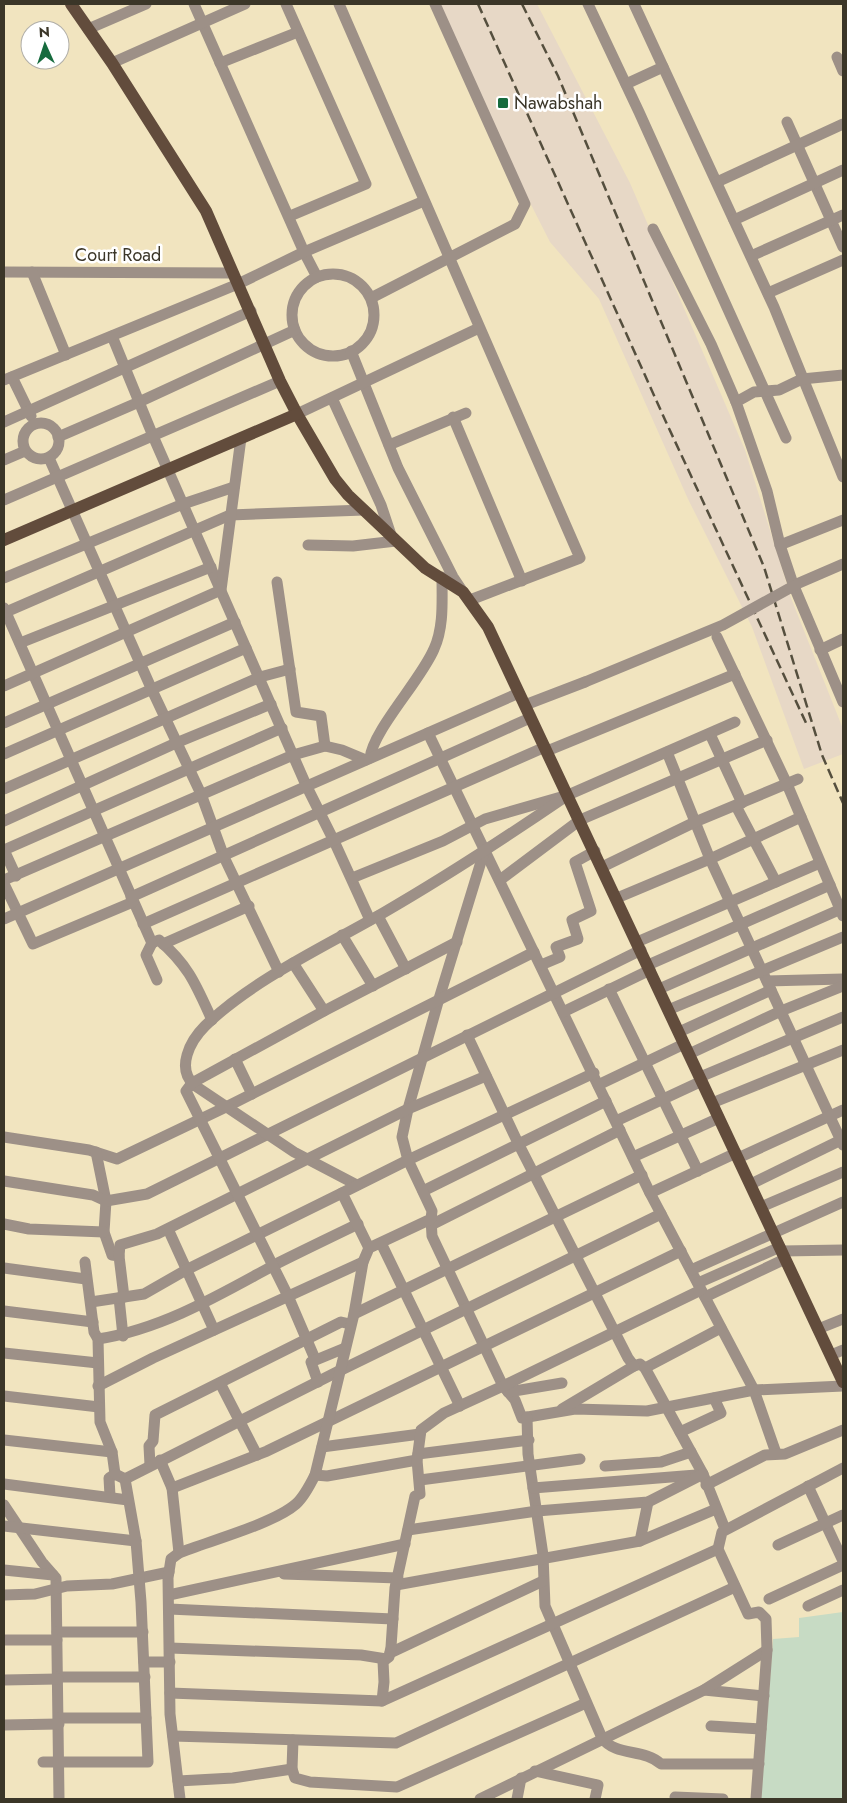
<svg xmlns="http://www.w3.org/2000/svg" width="847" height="1803" viewBox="0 0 847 1803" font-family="Jost,sans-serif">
  <rect width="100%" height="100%" fill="#f1e4bf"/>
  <!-- industrial -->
  <polygon fill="#e7d8c6" points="440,4 537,4 630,183 745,450 791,598 843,729 843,754 804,769 752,627 688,499 599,299 550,242 484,112"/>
  <!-- green -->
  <polygon fill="#c7dbc4" points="843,1612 843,1799 761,1799 773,1639 799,1637 799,1618"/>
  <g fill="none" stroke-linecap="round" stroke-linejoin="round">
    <!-- minor -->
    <g stroke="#9d9087" stroke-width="11">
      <polyline points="194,4 304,252 317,277"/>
      <polyline points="286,4 366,184 290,216"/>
      <polyline points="339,4 580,558 470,600"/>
      <polyline points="588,4 639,112 786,438"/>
      <polyline points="634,4 774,307 843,477"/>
      <polyline points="88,29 146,4"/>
      <polyline points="837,57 843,71"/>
      <polyline points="112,63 245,4"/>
      <polyline points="220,63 298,32"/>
      <polyline points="626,84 663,67"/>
      <polyline points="787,122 843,247"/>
      <polyline points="717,182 843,124"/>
      <polyline points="734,220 843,170"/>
      <polyline points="653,229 711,344 736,402"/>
      <polyline points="751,256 843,215"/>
      <polyline points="4,272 233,273"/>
      <polyline points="32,272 66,355"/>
      <circle cx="333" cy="315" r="41"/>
      <polyline points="768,293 843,260"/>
      <polyline points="371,298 515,224 525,204 435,4"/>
      <polyline points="112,336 153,436 306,785 334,841 370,920"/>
      <polyline points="351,351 398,468 453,577 463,592"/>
      <polyline points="843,375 802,379 779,390 754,392 736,402 767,491 780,545 793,584 843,702"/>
      <polyline points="12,377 31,416"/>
      <polyline points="4,380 238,284 304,252 424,201"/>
      <polyline points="332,398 381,505 392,538"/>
      <polyline points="297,414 479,328"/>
      <polyline points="453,417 522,581"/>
      <polyline points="4,422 251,311"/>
      <circle cx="41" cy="441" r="18"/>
      <polyline points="58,437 139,402 295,330"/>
      <polyline points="389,445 466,413"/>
      <polyline points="49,458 152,690 201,794 224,857 279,972"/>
      <polyline points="4,460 25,451"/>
      <polyline points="4,500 280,381"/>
      <polyline points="308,545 353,546 396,541"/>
      <polyline points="780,545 843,520"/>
      <polyline points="4,578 183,504 234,487"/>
      <polyline points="277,582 296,712 321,716 325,746"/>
      <path d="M 4,608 L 152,943 L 159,940 C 189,966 196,985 212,1020"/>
      <polyline points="6,612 230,515 364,510"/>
      <polyline points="717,637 787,784 843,916"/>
      <polyline points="20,643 211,567"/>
      <polyline points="820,650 843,639"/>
      <polyline points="4,686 221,590 241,438"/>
      <polyline points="525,705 585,682"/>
      <polyline points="4,723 235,622"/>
      <polyline points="428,733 650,1193 754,1390 776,1453"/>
      <polyline points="710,734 742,803"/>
      <polyline points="547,751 735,674"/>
      <polyline points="667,752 710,859 843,1145"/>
      <polyline points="4,754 246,648"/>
      <path d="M 370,758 C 373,730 421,680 434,649 C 444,627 442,601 442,577"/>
      <polyline points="4,789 260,677 290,669"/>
      <polyline points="736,806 776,882"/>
      <polyline points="4,821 176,743 271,704"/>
      <polyline points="4,850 282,728"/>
      <polyline points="4,850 16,876"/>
      <polyline points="484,852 438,1002 408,1109 402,1137 408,1160 594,1073"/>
      <polyline points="602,867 695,822 798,779"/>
      <polyline points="352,878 443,841 485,819 568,795 735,722"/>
      <polyline points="4,880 293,755 325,746 342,750 366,760"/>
      <polyline points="500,880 580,820 767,740"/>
      <polyline points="4,884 33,944 133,902"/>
      <polyline points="131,897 530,718"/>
      <polyline points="617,898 710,859 801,817"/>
      <polyline points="378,916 406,969"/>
      <polyline points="4,919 519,693"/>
      <polyline points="143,924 545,747"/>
      <polyline points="342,935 373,986"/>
      <polyline points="637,942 820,863"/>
      <polyline points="152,943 146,955 157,980"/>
      <polyline points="163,944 249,906"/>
      <polyline points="293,963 324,1011"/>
      <polyline points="541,965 560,957 556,947 578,939 572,920 591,911 575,862 595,851"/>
      <polyline points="648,965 830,885"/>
      <polyline points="767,981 843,979"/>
      <polyline points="609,989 698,1171"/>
      <polyline points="659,989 841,909"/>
      <polyline points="668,1010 843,937"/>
      <polyline points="563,1012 650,970"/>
      <polyline points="679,1032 771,990"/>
      <polyline points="467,1035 518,1143 628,1358 634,1366 640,1364 645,1368 703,1474 725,1529"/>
      <polyline points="689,1054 781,1011 843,986"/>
      <polyline points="235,1059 252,1094"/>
      <polyline points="700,1077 843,1017"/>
      <polyline points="598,1085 684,1044"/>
      <polyline points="712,1103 843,1050"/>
      <polyline points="616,1121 702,1081"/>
      <polyline points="4,1137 89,1150 117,1159 228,1106 534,952"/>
      <polyline points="96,1152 106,1201 104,1232 112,1255 119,1256 124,1297"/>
      <polyline points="633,1157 719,1118"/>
      <polyline points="738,1158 843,1110"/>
      <polyline points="4,1181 93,1195 106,1201 147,1194 641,950"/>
      <polyline points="751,1184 841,1140"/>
      <path d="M 357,1185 L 294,1152 L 194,1085 C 176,1068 190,1041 205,1026 C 252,980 326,946 383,913 C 447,876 508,836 568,795"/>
      <polyline points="423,1191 606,1101"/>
      <polyline points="650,1193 736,1153"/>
      <polyline points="761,1207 843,1172"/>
      <polyline points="431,1219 432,1236 503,1386 515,1400 522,1418 575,1409 647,1411 754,1390 843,1386"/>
      <polyline points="4,1224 29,1229 104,1232"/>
      <polyline points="431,1225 620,1130"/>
      <polyline points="168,1229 214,1330"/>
      <polyline points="381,1243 460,1406"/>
      <polyline points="782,1251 843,1250"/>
      <polyline points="119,1256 120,1245 157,1234 408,1109 486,1076"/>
      <polyline points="85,1262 94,1332 98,1339 100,1422 112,1452 115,1474 109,1478 110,1496"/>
      <polyline points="4,1268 86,1279"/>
      <polyline points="691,1270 843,1202"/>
      <polyline points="698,1283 780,1247"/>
      <polyline points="705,1297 785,1259"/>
      <polyline points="119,1298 123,1336"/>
      <polyline points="91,1302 144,1294 186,1270 342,1193"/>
      <polyline points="4,1311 93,1322"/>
      <polyline points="354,1314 642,1175"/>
      <polyline points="818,1329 843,1319"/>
      <path d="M 98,1339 C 163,1329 221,1294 278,1263 C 304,1250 331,1237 358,1224"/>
      <polyline points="4,1353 98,1363"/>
      <polyline points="831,1355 843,1350"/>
      <polyline points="315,1359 288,1296 186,1091 192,1083 324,1011 457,942"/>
      <polyline points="645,1368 721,1328"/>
      <polyline points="318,1382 311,1362 345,1348"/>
      <polyline points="220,1383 257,1455"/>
      <polyline points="98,1386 153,1358 363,1262"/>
      <polyline points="508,1392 562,1383"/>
      <polyline points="4,1396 99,1407"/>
      <polyline points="562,1409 634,1366"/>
      <path d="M 527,1417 L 528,1454 L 543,1555 L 545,1606 L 602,1738 C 616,1757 644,1748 661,1764 L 759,1764"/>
      <polyline points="680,1432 721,1413 714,1398"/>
      <polyline points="4,1440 112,1452"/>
      <polyline points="322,1447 420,1434"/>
      <polyline points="418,1454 529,1440"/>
      <polyline points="160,1460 172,1488 179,1553"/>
      <polyline points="150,1465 149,1446 153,1441 155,1415 341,1322 350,1324"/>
      <polyline points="605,1466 661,1462 691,1452"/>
      <polyline points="115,1474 125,1479 339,1371 661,1214"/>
      <polyline points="315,1475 327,1476 417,1460"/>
      <polyline points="420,1480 580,1459"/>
      <polyline points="4,1484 128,1500"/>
      <polyline points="706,1485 765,1455 785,1454 843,1430"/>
      <polyline points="808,1486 843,1561"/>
      <polyline points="172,1488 267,1451 681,1251"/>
      <polyline points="533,1488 696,1475"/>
      <polyline points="4,1505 42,1562 56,1578 59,1799"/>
      <polyline points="4,1526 136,1541"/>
      <polyline points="408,1530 537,1511 648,1502 703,1474"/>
      <polyline points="640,1541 648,1502"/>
      <polyline points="778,1545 843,1515"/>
      <polyline points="4,1570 53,1575"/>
      <polyline points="284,1574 398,1578"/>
      <polyline points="396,1585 640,1541 716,1509"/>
      <polyline points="4,1595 35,1594 67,1586 112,1584 169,1572"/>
      <polyline points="169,1595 405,1544"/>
      <polyline points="769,1599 843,1565"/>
      <polyline points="808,1606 843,1590"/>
      <polyline points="169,1609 393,1619"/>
      <polyline points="57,1632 143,1632"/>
      <polyline points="4,1640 57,1640"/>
      <polyline points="170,1648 361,1655 386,1659"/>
      <polyline points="390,1653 543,1581"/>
      <polyline points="144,1662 170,1662"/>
      <polyline points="58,1677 145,1677"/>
      <polyline points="4,1680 58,1679"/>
      <polyline points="704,1690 764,1696"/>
      <polyline points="170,1693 382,1701 718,1549"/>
      <polyline points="382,1701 384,1682 383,1661 389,1657 391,1647 395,1588 415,1496 420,1494 417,1460 421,1430 444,1413 503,1386 701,1290"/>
      <polyline points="59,1718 146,1718"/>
      <polyline points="4,1725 59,1724"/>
      <polyline points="711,1726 761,1729"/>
      <polyline points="173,1736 396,1743 735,1587"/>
      <polyline points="293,1740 292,1769 295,1778 310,1782 397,1787 586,1703"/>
      <polyline points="43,1762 148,1762 141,1602 136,1541 125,1479"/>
      <polyline points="535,1771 598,1785 595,1799"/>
      <polyline points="178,1781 233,1778 292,1769"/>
      <polyline points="675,1797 723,1799"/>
      <path d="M 180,1799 L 170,1714 L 168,1578 L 171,1559 L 179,1553 C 209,1541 273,1524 296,1504 C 304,1497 310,1485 315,1475 L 354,1314 L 363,1262 L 369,1248 L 431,1219 L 432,1211 L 408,1160 L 342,1193 L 369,1248"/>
      <polyline points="480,1799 704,1690 767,1650"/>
      <polyline points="517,1799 521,1778"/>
      <polyline points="756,1799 767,1650 766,1619 759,1612 748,1614 718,1549 722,1532 843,1468"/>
    </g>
    <!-- major -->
    <g stroke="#624c3c" stroke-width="12">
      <polyline points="71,4 112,63 206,211 280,381 297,414 335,479 348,495 425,568 463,592 488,627 843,1382"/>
      <polyline points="4,540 297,414"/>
    </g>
    <!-- rail -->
    <g stroke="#554f3e" stroke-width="2.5" stroke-dasharray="10 5" stroke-linecap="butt">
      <polyline points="478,4 666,422 807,725"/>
      <polyline points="522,4 558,76 764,567 822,755 843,803"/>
    </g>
    <!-- minor-bridge -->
    <polyline stroke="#9d9087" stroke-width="11" points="585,682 723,625 799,583 843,564"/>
  </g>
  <!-- markers -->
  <rect fill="#166b3e" stroke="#fff" stroke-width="2" x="497" y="97" width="12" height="12" rx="2.5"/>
  <g text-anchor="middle" stroke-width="5" stroke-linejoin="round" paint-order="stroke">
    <!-- poi labels -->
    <g font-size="18" fill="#3b3628" stroke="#fff" text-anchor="start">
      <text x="514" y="109">Nawabshah</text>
    </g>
    <!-- street labels -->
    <g font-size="18" fill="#3b3628" stroke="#fff">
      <text x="118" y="261">Court Road</text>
    </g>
  </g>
  <!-- border -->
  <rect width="847" height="1803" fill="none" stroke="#3b3628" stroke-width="10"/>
  <!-- north arrow -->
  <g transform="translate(45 45) rotate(357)"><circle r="24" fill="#ffffff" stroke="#b1afa9"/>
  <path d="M0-4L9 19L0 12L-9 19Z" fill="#166b3e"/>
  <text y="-8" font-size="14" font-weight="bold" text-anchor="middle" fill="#3b3628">N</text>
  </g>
</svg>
